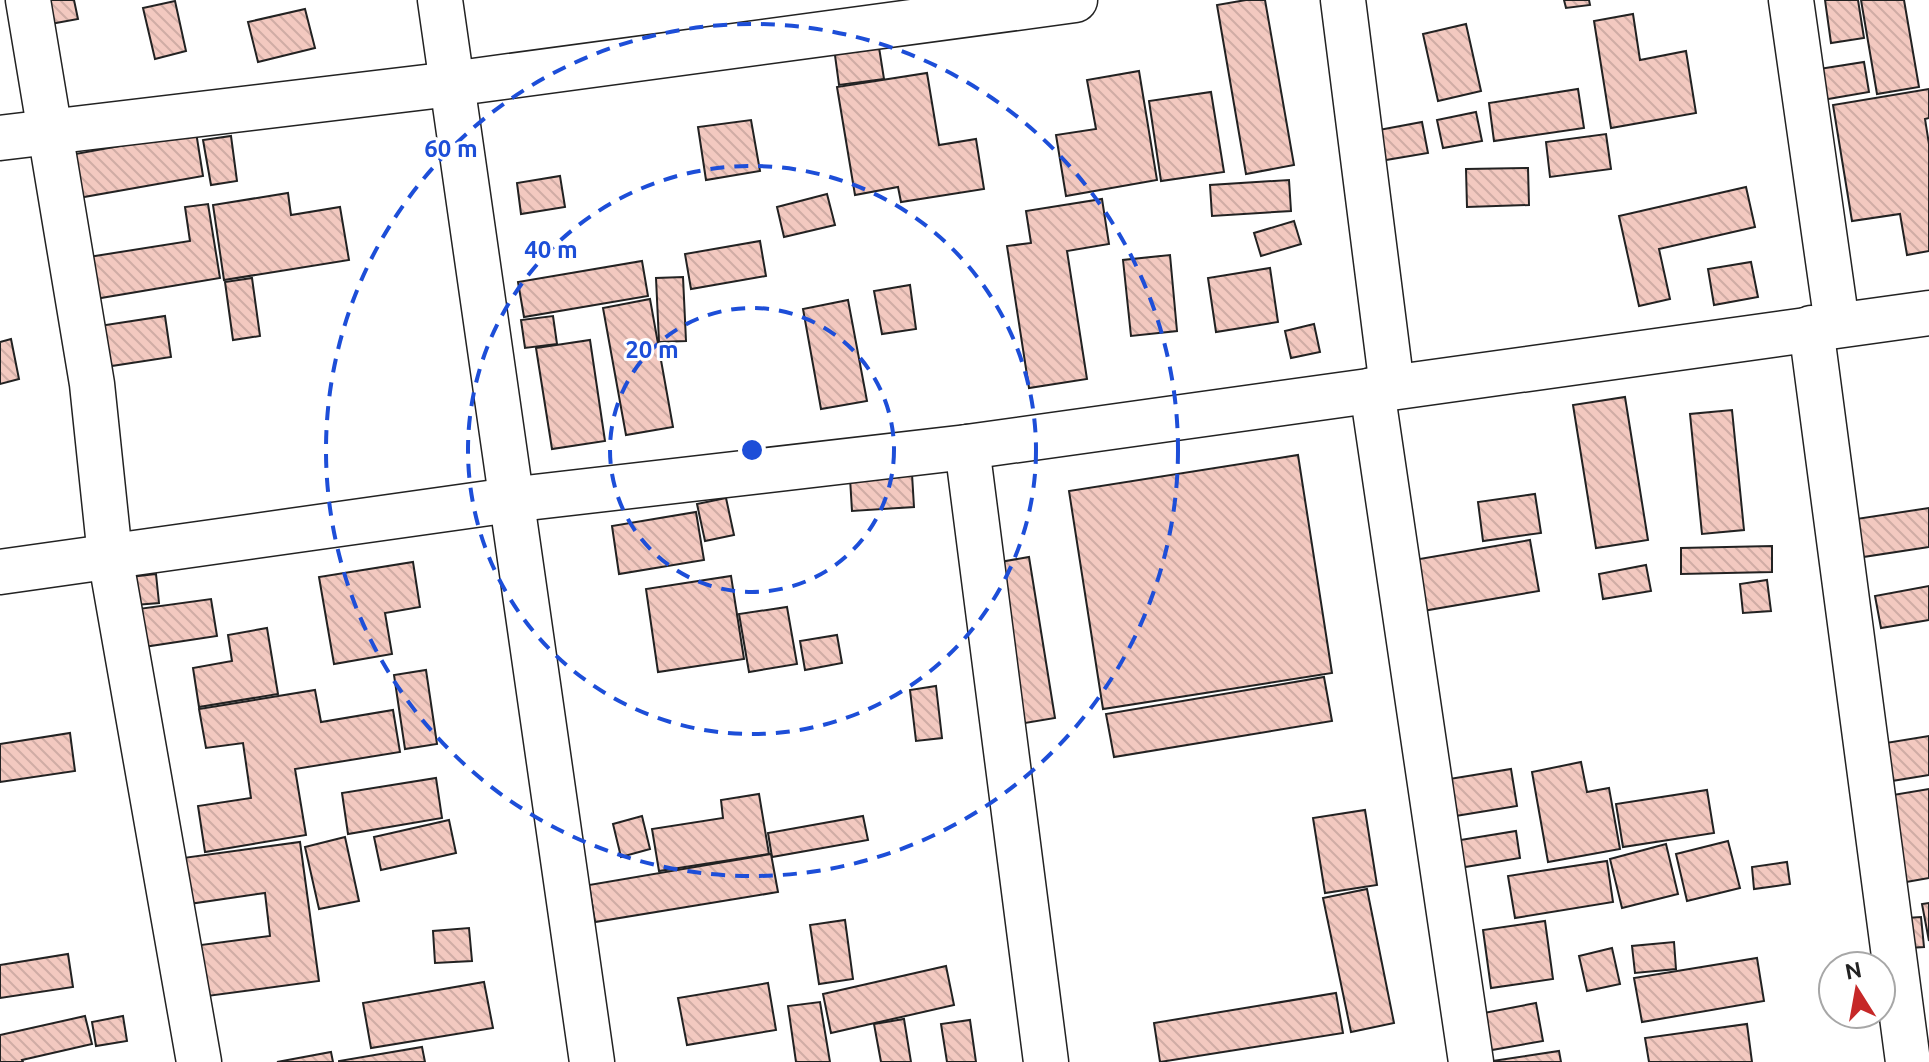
<svg xmlns="http://www.w3.org/2000/svg" width="1929" height="1062" viewBox="0 0 1929 1062" font-family="Ubuntu,sans-serif">
  <defs>
    <pattern id="building-back-hatch" width="6" height="6" patternUnits="userSpaceOnUse" patternTransform="scale(2)"><rect width="6" height="6" fill="#f3c9c0"/><path d="M-1 5l2 2M0 0l6 6M5-1l2 2" fill="none" stroke="#d0aca5"/></pattern>
  </defs>
  <rect width="100%" height="100%" fill="#fff"/>
  <!-- building -->
  <g fill="url(#building-back-hatch)" stroke="#222" stroke-width="2">
    <polygon points="29,0 74,0 78,19 34,27"/>
    <polygon points="1246,0 1265,0 1294,165 1246,174 1217,5"/>
    <polygon points="1564,0 1589,0 1590,5 1566,8"/>
    <polygon points="1825,0 1858,0 1864,38 1831,43"/>
    <polygon points="1861,0 1904,0 1919,87 1877,94"/>
    <polygon points="175,1 186,51 155,59 143,8"/>
    <polygon points="305,9 315,48 258,62 248,22"/>
    <polygon points="1633,14 1640,60 1686,51 1696,113 1611,128 1594,21"/>
    <polygon points="1466,24 1481,91 1438,101 1423,34"/>
    <polygon points="878,41 884,79 839,85 834,48"/>
    <polygon points="1864,62 1869,92 1805,103 1800,72"/>
    <polygon points="1139,71 1157,180 1066,196 1056,135 1096,129 1087,80"/>
    <polygon points="927,73 939,145 976,139 984,189 901,202 898,187 855,195 837,87"/>
    <polygon points="1578,89 1584,128 1494,141 1489,103"/>
    <polygon points="1929,89 1929,118 1925,119 1929,144 1929,251 1907,255 1900,214 1852,221 1833,105"/>
    <polygon points="1211,92 1224,172 1161,181 1149,101"/>
    <polygon points="1476,112 1482,141 1443,148 1437,120"/>
    <polygon points="751,120 760,171 706,180 698,127"/>
    <polygon points="1422,122 1428,153 1374,162 1368,132"/>
    <polygon points="196,132 203,176 67,200 59,157"/>
    <polygon points="1606,134 1611,169 1550,177 1546,142"/>
    <polygon points="231,136 237,181 211,185 203,140"/>
    <polygon points="1528,168 1529,205 1467,207 1466,169"/>
    <polygon points="560,176 565,207 521,214 517,183"/>
    <polygon points="1289,180 1291,211 1212,216 1210,185"/>
    <polygon points="1746,187 1755,227 1659,249 1670,299 1639,306 1619,216"/>
    <polygon points="288,193 291,215 340,207 349,260 224,280 213,205"/>
    <polygon points="827,194 835,225 784,237 777,207"/>
    <polygon points="1102,199 1109,244 1067,251 1087,379 1029,388 1007,246 1031,243 1026,211"/>
    <polygon points="208,204 220,278 83,301 76,259 190,241 185,207"/>
    <polygon points="1294,221 1301,244 1261,256 1254,233"/>
    <polygon points="760,241 766,276 691,289 685,254"/>
    <polygon points="1170,255 1177,331 1131,336 1123,260"/>
    <polygon points="642,261 648,296 524,317 518,282"/>
    <polygon points="1751,262 1758,297 1714,305 1708,269"/>
    <polygon points="1270,268 1278,322 1216,332 1208,278"/>
    <polygon points="683,277 686,341 659,342 656,278"/>
    <polygon points="252,278 260,336 233,340 225,282"/>
    <polygon points="910,285 916,329 882,334 874,291"/>
    <polygon points="650,299 673,427 626,435 603,308"/>
    <polygon points="848,300 867,401 821,409 803,309"/>
    <polygon points="165,316 171,357 92,369 86,328"/>
    <polygon points="553,316 557,344 525,348 521,320"/>
    <polygon points="1314,324 1320,352 1291,358 1285,331"/>
    <polygon points="11,339 19,379 0,384 0,342"/>
    <polygon points="590,340 605,441 552,449 536,348"/>
    <polygon points="1625,397 1648,540 1596,548 1573,405"/>
    <polygon points="1732,410 1744,530 1702,534 1690,414"/>
    <polygon points="1298,455 1332,673 1103,709 1069,491"/>
    <polygon points="912,474 914,507 852,511 850,478"/>
    <polygon points="1535,494 1541,533 1483,541 1478,502"/>
    <polygon points="726,498 734,535 705,541 697,504"/>
    <polygon points="1929,508 1929,547 1850,559 1843,521"/>
    <polygon points="696,512 704,560 619,574 612,526"/>
    <polygon points="1530,540 1539,591 1411,613 1402,562"/>
    <polygon points="1772,546 1772,572 1681,574 1681,548"/>
    <polygon points="1029,557 1055,718 1013,725 988,564"/>
    <polygon points="413,562 420,607 385,613 392,654 334,664 319,577"/>
    <polygon points="1646,565 1651,591 1603,599 1599,574"/>
    <polygon points="156,574 159,603 123,606 121,578"/>
    <polygon points="731,576 744,659 658,672 646,589"/>
    <polygon points="1767,580 1771,611 1743,613 1740,584"/>
    <polygon points="1929,586 1929,620 1881,628 1875,596"/>
    <polygon points="211,599 217,636 137,648 131,610"/>
    <polygon points="787,607 797,664 749,672 739,614"/>
    <polygon points="267,628 278,694 199,707 193,668 232,661 228,635"/>
    <polygon points="837,635 842,663 805,670 800,641"/>
    <polygon points="426,670 437,744 405,749 394,675"/>
    <polygon points="1324,677 1332,721 1114,757 1106,714"/>
    <polygon points="936,686 942,738 916,741 910,690"/>
    <polygon points="315,690 321,722 393,710 400,752 295,769 306,835 205,852 198,806 251,798 243,743 206,748 199,709"/>
    <polygon points="70,733 75,771 0,782 0,744"/>
    <polygon points="1929,736 1929,775 1861,786 1855,748"/>
    <polygon points="1581,762 1587,792 1609,788 1620,849 1548,862 1532,772"/>
    <polygon points="1511,769 1517,806 1437,819 1431,782"/>
    <polygon points="436,778 442,818 348,834 342,793"/>
    <polygon points="1929,789 1929,878 1872,888 1857,801"/>
    <polygon points="1707,790 1714,833 1623,847 1616,804"/>
    <polygon points="759,794 769,854 659,871 652,829 723,818 721,800"/>
    <polygon points="1365,810 1377,885 1325,893 1313,818"/>
    <polygon points="642,816 650,849 621,857 613,824"/>
    <polygon points="863,816 868,840 772,857 768,833"/>
    <polygon points="449,820 456,853 381,870 374,837"/>
    <polygon points="1516,831 1520,858 1453,869 1448,842"/>
    <polygon points="345,837 359,901 319,909 305,847"/>
    <polygon points="1728,841 1740,888 1687,901 1676,854"/>
    <polygon points="300,842 319,981 185,999 178,948 270,936 265,893 189,904 183,858"/>
    <polygon points="1666,844 1678,894 1622,908 1610,859"/>
    <polygon points="771,854 778,892 595,922 589,885"/>
    <polygon points="1607,861 1613,902 1515,918 1508,876"/>
    <polygon points="1787,862 1790,884 1754,889 1752,867"/>
    <polygon points="1367,889 1394,1023 1351,1032 1323,898"/>
    <polygon points="1929,903 1929,941 1922,904"/>
    <polygon points="1921,917 1924,947 1892,949 1890,919"/>
    <polygon points="845,920 853,979 819,984 810,925"/>
    <polygon points="1545,921 1553,979 1491,988 1483,930"/>
    <polygon points="469,928 472,961 435,963 433,931"/>
    <polygon points="1674,942 1676,969 1635,973 1632,946"/>
    <polygon points="1612,948 1620,984 1587,991 1579,956"/>
    <polygon points="68,954 73,987 0,998 0,965"/>
    <polygon points="1757,958 1764,1001 1642,1022 1634,978"/>
    <polygon points="946,966 954,1005 831,1033 823,994"/>
    <polygon points="484,982 493,1028 371,1048 363,1003"/>
    <polygon points="768,983 776,1030 687,1045 678,998"/>
    <polygon points="1336,993 1343,1033 1160,1062 1154,1023"/>
    <polygon points="820,1002 830,1062 796,1062 788,1006"/>
    <polygon points="1536,1003 1543,1041 1475,1053 1468,1016"/>
    <polygon points="85,1016 92,1044 22,1060 23,1062 0,1062 0,1035"/>
    <polygon points="123,1016 127,1041 96,1046 92,1022"/>
    <polygon points="904,1019 911,1062 881,1062 874,1024"/>
    <polygon points="970,1020 976,1062 947,1062 941,1024"/>
    <polygon points="1747,1024 1752,1062 1649,1062 1645,1038"/>
    <polygon points="422,1047 425,1062 339,1062 339,1061"/>
    <polygon points="1559,1051 1561,1062 1486,1062"/>
    <polygon points="331,1052 333,1062 277,1062"/>
  </g>
  <g fill="none" stroke-linecap="round" stroke-linejoin="round">
    <!-- minor casing -->
    <g stroke="#222" stroke-width="47">
      <g id="minor">
        <polyline points="28,0 92,384 110,556 199,1062"/>
        <polyline points="440,0 592,1062"/>
        <polyline points="1343,0 1392,387"/>
        <polyline points="1791,0 1837,324"/>
        <polyline points="0,138 451,84 1075,0"/>
        <polyline points="1811,328 1908,1062"/>
        <polyline points="1372,390 1471,1062"/>
        <polyline points="967,447 1046,1062"/>
        <polyline points="0,572 510,500 967,447 1929,313"/>
      </g>
    </g>
    <!-- minor -->
    <use href="#minor" stroke="#fff" stroke-width="44"/>
  </g>
  <!-- distance rings -->
  <g fill="none" stroke="#1d4ed8" stroke-width="4" stroke-dasharray="14 10">
    <circle cx="752" cy="450" r="142"/>
    <circle cx="752" cy="450" r="284"/>
    <circle cx="752" cy="450" r="426"/>
  </g>
  <circle cx="752" cy="450" r="12" fill="#1d4ed8" stroke="#fff" stroke-width="4"/>
  <g font-size="24" text-anchor="middle" font-weight="bold" fill="#1d4ed8" stroke="#fff" stroke-width="6" stroke-linejoin="round" paint-order="stroke">
    <text x="451" y="157">60 m</text>
    <text x="551" y="258">40 m</text>
    <text x="652" y="358">20 m</text>
  </g>
  <!-- north arrow -->
  <g transform="translate(1857 990) rotate(349)"><circle r="38" fill="#ffffff" stroke="#a7a7a7" stroke-width="2"/>
  <path d="M0-6L14 30L0 20L-14 30Z" fill="#c62828"/>
  <text y="-12" font-size="22" font-weight="bold" text-anchor="middle" fill="#222222">N</text>
  </g>
</svg>
